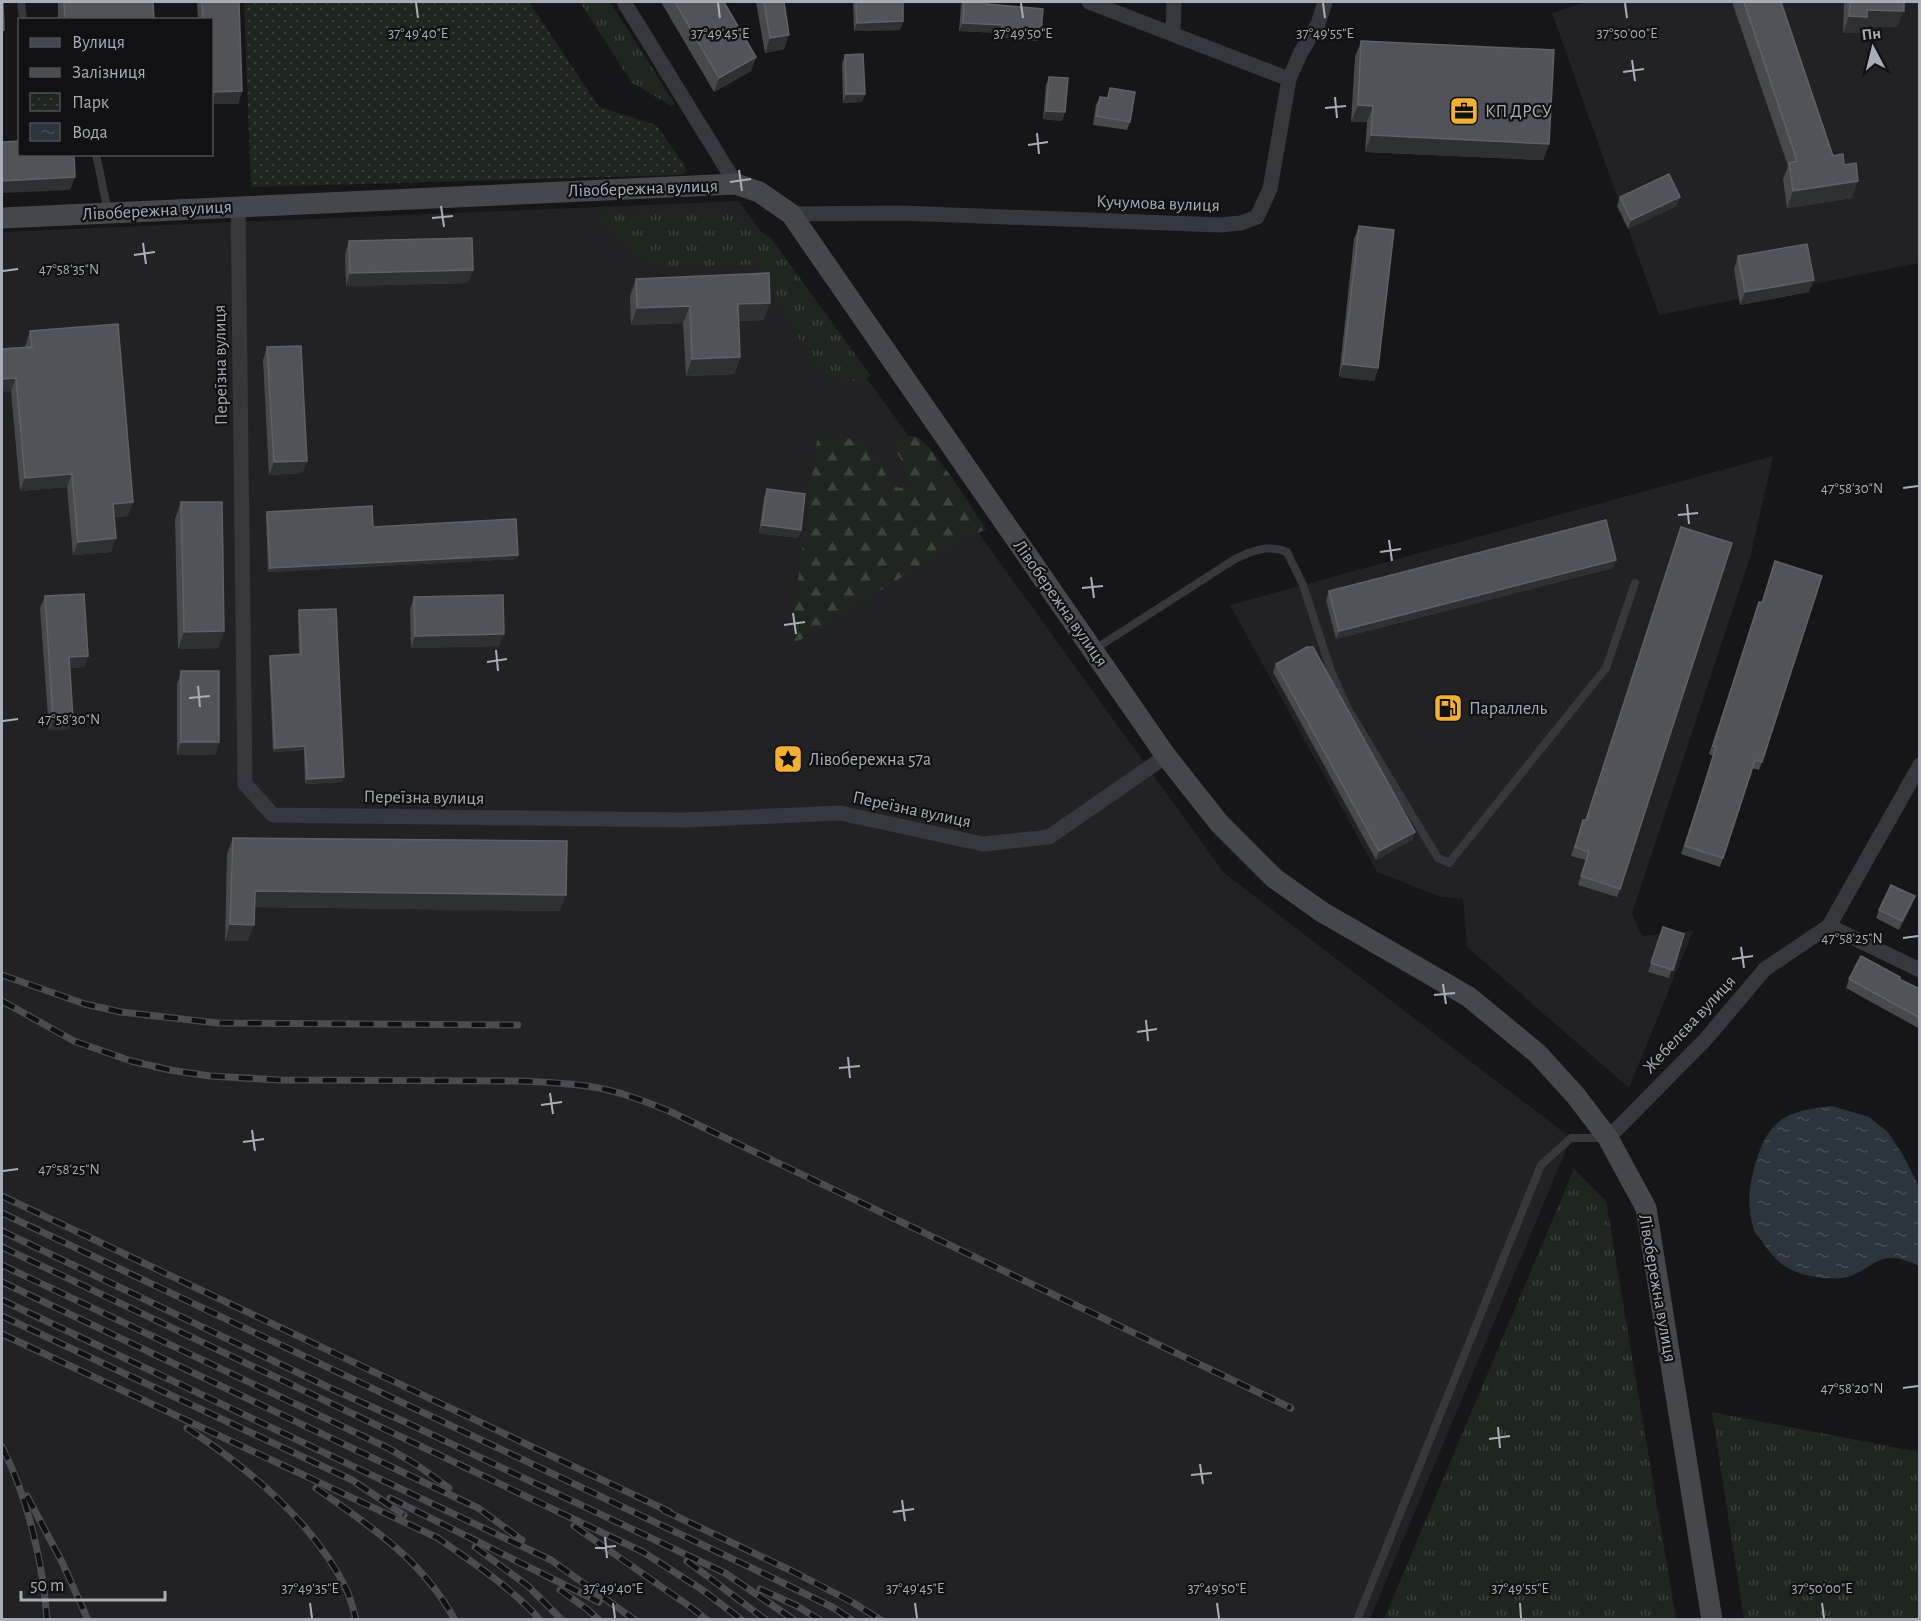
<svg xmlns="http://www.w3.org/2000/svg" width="1921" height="1621" viewBox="0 0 1921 1621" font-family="'Alegreya Sans',sans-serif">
  <defs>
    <pattern id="grass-tufts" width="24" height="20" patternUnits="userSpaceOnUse" patternTransform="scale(1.5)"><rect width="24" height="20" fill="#1e261f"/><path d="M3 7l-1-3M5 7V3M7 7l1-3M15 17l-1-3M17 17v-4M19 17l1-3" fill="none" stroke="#3c433d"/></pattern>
    <pattern id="forest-firs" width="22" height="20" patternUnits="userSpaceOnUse" patternTransform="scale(1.5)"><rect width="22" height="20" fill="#1e261f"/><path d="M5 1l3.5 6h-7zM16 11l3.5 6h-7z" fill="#3c433d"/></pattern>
    <pattern id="park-dots" width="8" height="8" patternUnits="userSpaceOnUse" patternTransform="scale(1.5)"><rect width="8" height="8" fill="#1e261f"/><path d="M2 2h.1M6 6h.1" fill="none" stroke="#3c433d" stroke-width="1.8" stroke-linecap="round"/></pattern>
    <pattern id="water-ripples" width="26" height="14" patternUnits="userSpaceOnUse" patternTransform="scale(1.5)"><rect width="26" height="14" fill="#2c353c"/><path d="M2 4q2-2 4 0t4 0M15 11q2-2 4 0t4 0" fill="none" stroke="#485056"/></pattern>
  </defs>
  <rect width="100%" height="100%" fill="#161618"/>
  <!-- built -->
  <g fill="#222225">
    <polygon points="1587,2 1919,2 1919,263 1659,315 1552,13"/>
    <polygon points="739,201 1224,873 1571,1138 1370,1619 2,1619 2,232"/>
    <polygon points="1773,456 1751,554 1632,914 1642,936 1693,931 1629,1088 1467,947 1463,899 1441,897 1377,872 1230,605"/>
  </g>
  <!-- grass -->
  <g fill="url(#grass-tufts)">
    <polygon points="580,2 610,2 675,104 672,106 632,83"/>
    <path d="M 725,211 L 770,237 L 871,376 C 852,387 829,380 814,365 L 757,264 L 674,268 C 636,266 617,238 592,212 Z"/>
    <polygon points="1574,1169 1606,1201 1676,1619 1384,1619"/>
    <polygon points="1712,1412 1919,1452 1919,1619 1744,1619"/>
  </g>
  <!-- forest -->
  <path fill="url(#forest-firs)" d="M 831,436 L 862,440 L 873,451 L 891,485 L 900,488 L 909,486 C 913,469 895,458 895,443 C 899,438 909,434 916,437 C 932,442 974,512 986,529 L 950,547 L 789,647 L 817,441 L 823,437 Z"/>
  <!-- park -->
  <polygon fill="url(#park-dots)" points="244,2 529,2 599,107 656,125 685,166 686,171 683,174 677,175 251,187"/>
  <!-- water -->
  <path fill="url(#water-ripples)" d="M 1832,1106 L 1869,1117 L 1888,1132 L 1904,1157 L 1919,1187 L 1919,1265 C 1911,1263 1901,1258 1893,1258 C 1874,1257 1861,1276 1842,1278 C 1826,1280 1799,1276 1785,1266 C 1776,1261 1769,1251 1763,1243 C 1760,1238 1754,1233 1753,1227 C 1746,1203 1750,1179 1758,1155 C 1773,1114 1792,1111 1832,1106 Z"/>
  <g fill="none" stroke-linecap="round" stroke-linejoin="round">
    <!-- service -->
    <g stroke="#37383d" stroke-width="8">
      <polyline points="21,2 23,20"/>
      <polyline points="96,154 108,212"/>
      <path d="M 1095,649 L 1235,559 C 1251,551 1269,544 1287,552 L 1303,585 L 1331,671 L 1348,709 L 1438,858 L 1449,863 L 1606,668 L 1635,583"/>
      <polyline points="1357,1620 1541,1165 1571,1138 1603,1138"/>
    </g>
    <!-- minor -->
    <g stroke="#37383d" stroke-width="15">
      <polyline points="624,2 736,184"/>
      <polyline points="1173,33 1174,2"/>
      <polyline points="1289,79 1301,52 1318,24 1325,2"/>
      <polyline points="238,206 245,784 273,815 685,820 840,813 983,844 1049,837 1166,756"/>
      <polyline points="791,214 901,213 1220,225 1241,223 1257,217 1270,189 1289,79 1089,2"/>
      <polyline points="1829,926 1920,970"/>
      <polyline points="1608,1138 1705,1040 1765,969 1829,926 1920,765"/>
    </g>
    <!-- secondary -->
    <polyline stroke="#45474d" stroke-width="21" points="2,218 736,184 759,192 791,214 1166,756 1219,823 1274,878 1322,912 1469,997 1538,1054 1576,1096 1608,1138 1646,1208 1712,1620"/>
    <!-- rail casing -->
    <g stroke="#4a4c52" stroke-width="7">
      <g id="rail">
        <polyline points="2,975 85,1004 121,1012 217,1023 518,1025"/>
        <path d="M 2,1001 L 74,1041 L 131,1061 L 170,1070 L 210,1076 L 280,1080 L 519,1081 C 544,1082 569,1083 593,1087 C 619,1091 644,1101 669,1111 L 1291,1408"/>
        <polyline points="2,1196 670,1512"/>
        <polyline points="2,1213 777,1580 834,1608 852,1620"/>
        <polyline points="2,1231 330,1388 403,1421 725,1573 794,1620"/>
        <polyline points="2,1247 643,1552 701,1589 742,1620"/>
        <polyline points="2,1265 388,1448 417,1465 449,1488"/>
        <polyline points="2,1282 478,1508 522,1540"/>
        <polyline points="2,1300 551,1560 635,1620"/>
        <polyline points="2,1316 352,1480 404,1515"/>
        <path d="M 2,1334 L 438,1538 C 473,1563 511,1587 540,1620"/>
        <path d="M 187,1428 C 248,1468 317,1525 348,1593 C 351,1601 354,1611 356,1620"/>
        <path d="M 2,1447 C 28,1498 43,1563 47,1620"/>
        <path d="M 316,1488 C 372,1528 421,1558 455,1620"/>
        <polyline points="27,1496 62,1562 88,1620"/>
        <polyline points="390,1498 599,1602"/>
        <polyline points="663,1510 794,1572 852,1602 881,1620"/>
        <polyline points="574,1526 692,1608 707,1620"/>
        <polyline points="475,1547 528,1586 562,1620"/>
        <polyline points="687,1561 766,1620"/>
        <polyline points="760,1589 797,1606 820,1620"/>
        <polyline points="560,1590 587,1609 599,1620"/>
      </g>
    </g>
    <!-- rail -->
    <use href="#rail" stroke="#111113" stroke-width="4.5" stroke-dasharray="14" stroke-linecap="butt"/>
  </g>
  <!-- wall -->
  <g fill="#47494d">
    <polygon points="58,2 153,2 154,20 58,20"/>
    <polygon points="197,2 239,2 242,91 238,104 212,104 212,20 198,20"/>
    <polygon points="661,2 724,2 756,57 751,71 714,92"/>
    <polygon points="756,2 784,2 784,49 765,53"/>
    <polygon points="853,2 903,2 903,21 900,30 854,31"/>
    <polygon points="962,2 987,2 987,4 1041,32 1038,41 999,37 999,33 959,31 961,5"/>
    <polygon points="1732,2 1781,2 1833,156 1852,198 1787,208 1783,179 1788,166"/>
    <polygon points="1844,2 1904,2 1897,27 1864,27 1861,33 1843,33"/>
    <polygon points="1361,41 1549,144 1543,160 1365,152 1367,122 1351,122 1355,57"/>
    <polygon points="845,55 862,102 843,103 842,63"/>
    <polygon points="1049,77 1065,112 1062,121 1043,119 1046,85"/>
    <polygon points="1110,88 1130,122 1127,130 1093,125 1096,105 1100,97 1107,98"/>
    <polygon points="1620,197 1680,197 1676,206 1628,229 1617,206"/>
    <polygon points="1359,226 1378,368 1374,381 1339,377 1354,239"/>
    <polygon points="349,241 468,283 346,286 345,254"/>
    <polygon points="1738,256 1809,292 1740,305 1734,269"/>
    <polygon points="636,279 764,320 738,321 740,357 734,374 686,376 683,323 631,325 630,296"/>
    <polygon points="30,331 128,516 114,517 111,552 73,555 67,487 20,491 11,391"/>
    <polygon points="267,347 307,461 302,473 269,475 263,360"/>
    <polygon points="767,489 801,530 798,538 759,533 764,498"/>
    <polygon points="181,502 218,648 178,649 175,519"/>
    <polygon points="267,512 373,527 518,555 516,559 268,572 266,516"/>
    <polygon points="1616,560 1613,568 1336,639 1326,600 1329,591"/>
    <polygon points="45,596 88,656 84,667 70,668 69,729 49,730 40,608"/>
    <polygon points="414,597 499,646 411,648 410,609"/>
    <polygon points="299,610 342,782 305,784 304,750 273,752 269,660 270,656 299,654 298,615"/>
    <polygon points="1756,611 1762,762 1759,770 1752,768 1720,867 1681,854 1713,756 1709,754"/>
    <polygon points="1276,664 1415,832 1412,840 1376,860 1273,672"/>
    <polygon points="181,671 219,742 215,755 177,755 177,684"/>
    <polygon points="1583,820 1620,889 1617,897 1578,885 1586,860 1571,856"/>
    <polygon points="233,838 560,911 254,907 248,941 225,941 227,854"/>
    <polygon points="1912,905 1899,930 1876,918 1879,910"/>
    <polygon points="1663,927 1684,934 1669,978 1648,972"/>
    <polygon points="1849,979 1899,979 1920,989 1920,1029 1846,988"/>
  </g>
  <!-- shaded-wall -->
  <g fill="#2f3033">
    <polygon points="1140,2 1165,2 1164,3"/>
    <polygon points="1867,10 1904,11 1897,27 1864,27 1861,33 1843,33 1849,16"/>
    <polygon points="903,21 900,30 854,31 857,23"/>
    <polygon points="963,23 1002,25 999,33 959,31"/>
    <polygon points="1002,29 1041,32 1038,41 999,37"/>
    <polygon points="789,35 784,49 765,53 770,38"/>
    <polygon points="756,57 751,71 714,92 719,78"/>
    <polygon points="242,91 238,104 212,104 212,92"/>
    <polygon points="846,94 865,94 862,102 843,103"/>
    <polygon points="1358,105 1373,106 1367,122 1351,122"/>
    <polygon points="1046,111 1065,112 1062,121 1043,119"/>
    <polygon points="1371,135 1549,144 1543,160 1365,152"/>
    <polygon points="75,177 70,190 2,193 2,181"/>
    <polygon points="1858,181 1852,198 1787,208 1793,191"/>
    <polygon points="1680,197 1676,206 1628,229 1631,220"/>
    <polygon points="473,270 468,283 346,286 350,273"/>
    <polygon points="1814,280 1809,292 1740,305 1745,292"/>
    <polygon points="770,303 764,320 732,321 738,304"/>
    <polygon points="690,306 683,323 631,325 637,308"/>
    <polygon points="740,357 734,374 686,376 692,359"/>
    <polygon points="1343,364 1378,368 1374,381 1339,377"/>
    <polygon points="16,378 11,391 2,392 2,379"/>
    <polygon points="307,461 302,473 269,475 274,462"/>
    <polygon points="72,474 67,487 20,491 25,478"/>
    <polygon points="133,502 128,516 108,517 113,504"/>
    <polygon points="762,525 801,530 798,538 759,533"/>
    <polygon points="116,538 111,552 73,555 78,542"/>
    <polygon points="518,555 516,559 268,572 270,568"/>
    <polygon points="1616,560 1613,568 1336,639 1339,631"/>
    <polygon points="224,631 218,648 178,649 184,632"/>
    <polygon points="504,634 499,646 411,648 415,636"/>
    <polygon points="88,656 84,667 65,669 69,657"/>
    <polygon points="73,718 69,729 49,730 53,719"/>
    <polygon points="181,742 219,742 215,755 177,755"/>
    <polygon points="305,746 304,750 273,752 275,748"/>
    <polygon points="344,777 342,782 305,784 307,779"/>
    <polygon points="1415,832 1412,840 1376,860 1379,851"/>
    <polygon points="255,891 566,895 560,911 249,907"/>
    <polygon points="1915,896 1912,905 1899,930 1902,921"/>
    <polygon points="230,924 254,925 248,941 225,941"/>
  </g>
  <!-- building -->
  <g fill="#525359" stroke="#5f6168" stroke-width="1.5">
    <polygon points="2,2 3,2 4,30 2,30"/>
    <polygon points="64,2 153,2 154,20 65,20"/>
    <polygon points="202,2 239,2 242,91 212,92 212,20 203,20"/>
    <polygon points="675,2 724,2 756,57 719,78"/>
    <polygon points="764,2 784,2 789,35 770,38"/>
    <polygon points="856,2 903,2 903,21 857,23"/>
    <polygon points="964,2 987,2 987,4 1043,9 1041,32 1002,29 1002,25 963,23"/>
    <polygon points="1744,2 1781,2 1833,156 1843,154 1844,165 1856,163 1858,181 1793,191 1789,163 1797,161"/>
    <polygon points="1850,2 1904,2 1904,11 1867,10 1867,17 1849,16"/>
    <polygon points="1361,41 1554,50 1549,144 1371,135 1373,106 1358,105"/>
    <polygon points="863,54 865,94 846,94 845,55"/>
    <polygon points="1049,77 1068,78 1065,112 1046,111"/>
    <polygon points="1110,88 1135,92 1130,122 1096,116 1100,97 1108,98"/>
    <polygon points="20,141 20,154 74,154 75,177 2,181 2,142"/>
    <polygon points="1669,174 1680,197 1631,220 1620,197"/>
    <polygon points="1359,226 1394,230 1378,368 1343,364"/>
    <polygon points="472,238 473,270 350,273 349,241"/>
    <polygon points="1807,244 1814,280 1745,292 1738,256"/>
    <polygon points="769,273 770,303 738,304 740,357 692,359 690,306 637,308 636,279"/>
    <polygon points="118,324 133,502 113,504 116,538 78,542 72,474 25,478 16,378 2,379 2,349 32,347 30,331"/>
    <polygon points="301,346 307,461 274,462 267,347"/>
    <polygon points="767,489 805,494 801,530 762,525"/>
    <polygon points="181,502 222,502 224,631 184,632"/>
    <polygon points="372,506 373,527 516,519 518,555 270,568 267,512"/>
    <polygon points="1606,520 1616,560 1339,631 1329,591"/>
    <polygon points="1681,527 1732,543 1620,889 1581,876 1589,852 1575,847 1583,820 1586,820"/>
    <polygon points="1775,561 1822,576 1762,762 1755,760 1723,858 1685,846 1716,747 1713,746 1759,602 1762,603"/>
    <polygon points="84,594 88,656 69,657 73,718 53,719 45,596"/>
    <polygon points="503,595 504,634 415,636 414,597"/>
    <polygon points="336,609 344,777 307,779 305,746 275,748 270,656 301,654 299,610"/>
    <polygon points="1307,647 1313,647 1415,832 1379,851 1276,664"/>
    <rect x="181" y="671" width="38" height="71"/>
    <polygon points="233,838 567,841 566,895 255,891 254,925 230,924"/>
    <polygon points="1891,885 1915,896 1902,921 1879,910"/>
    <polygon points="1663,927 1684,934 1673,970 1651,963"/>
    <polygon points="1861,956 1900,977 1899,979 1920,989 1920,1018 1849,979"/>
  </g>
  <!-- ticks -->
  <path fill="none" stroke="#a8adb8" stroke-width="2" d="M 416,3 L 418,18M 718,3 L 720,18M 1021,3 L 1023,18M 1323,3 L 1325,18M 1625,3 L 1627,18M 1632,60 L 1635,81M 1623,72 L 1644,69M 1335,97 L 1337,118M 1325,108 L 1346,106M 1037,133 L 1039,154M 1028,145 L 1048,142M 739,170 L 742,191M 730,182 L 751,179M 441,206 L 444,227M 432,218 L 453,216M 143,243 L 146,264M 134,255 L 155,252M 3,271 L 18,269M 1903,488 L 1918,486M 1687,504 L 1689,524M 1678,515 L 1698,513M 1389,540 L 1392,561M 1380,552 L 1401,549M 1091,577 L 1094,598M 1082,588 L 1103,586M 793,613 L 796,634M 784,625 L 805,622M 496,650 L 498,671M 487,662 L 507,659M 198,686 L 200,707M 189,698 L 210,696M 3,721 L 18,719M 1903,938 L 1918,936M 1741,947 L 1744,968M 1732,959 L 1753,956M 1443,984 L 1446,1004M 1434,995 L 1455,993M 1146,1020 L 1148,1041M 1137,1032 L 1157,1029M 848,1057 L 850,1078M 839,1068 L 860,1066M 550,1093 L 553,1114M 541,1105 L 562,1102M 252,1130 L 255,1151M 243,1142 L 264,1139M 3,1171 L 18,1169M 1903,1388 L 1918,1386M 1498,1427 L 1500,1448M 1489,1439 L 1510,1436M 1200,1464 L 1203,1484M 1191,1475 L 1212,1473M 902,1500 L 905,1521M 893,1512 L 914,1509M 605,1537 L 607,1558M 595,1548 L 616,1546M 310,1603 L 312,1618M 613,1603 L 615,1618M 915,1603 L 917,1618M 1217,1603 L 1219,1618M 1520,1603 L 1521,1618M 1822,1603 L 1824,1618"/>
  <!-- icons -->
  <defs>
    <g id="office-square" transform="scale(1.5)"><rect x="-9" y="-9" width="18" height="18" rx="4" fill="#f2b134" stroke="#111113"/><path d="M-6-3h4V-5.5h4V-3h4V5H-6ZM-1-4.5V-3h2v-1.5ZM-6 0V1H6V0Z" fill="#111"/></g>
    <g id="fuel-square" transform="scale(1.5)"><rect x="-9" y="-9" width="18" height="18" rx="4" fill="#f2b134" stroke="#111113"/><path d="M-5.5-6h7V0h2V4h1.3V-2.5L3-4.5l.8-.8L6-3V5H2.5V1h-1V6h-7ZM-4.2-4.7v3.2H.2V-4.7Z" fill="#111"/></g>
    <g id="sight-square" transform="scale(1.5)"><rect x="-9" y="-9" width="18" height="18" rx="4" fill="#f2b134" stroke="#111113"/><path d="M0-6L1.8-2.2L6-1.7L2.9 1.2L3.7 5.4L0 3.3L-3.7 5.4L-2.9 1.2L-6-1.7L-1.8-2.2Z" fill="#111"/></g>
  </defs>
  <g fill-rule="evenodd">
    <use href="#office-square" x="1464" y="111"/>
    <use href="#fuel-square" x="1448" y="708"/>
    <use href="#sight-square" x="788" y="759"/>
  </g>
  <g text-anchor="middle" stroke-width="4.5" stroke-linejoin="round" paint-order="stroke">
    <!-- poi labels -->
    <g font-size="18" fill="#a8adb8" stroke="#111113" text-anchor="start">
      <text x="1485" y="117">КП ДРСУ</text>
      <text x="1469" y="714">Параллель</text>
      <text x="809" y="765">Лівобережна 57а</text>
    </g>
    <!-- street labels -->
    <g font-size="18" fill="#a8adb8" stroke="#111113">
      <text transform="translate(643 188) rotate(-2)" y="6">Лівобережна вулиця</text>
      <text transform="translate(1158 203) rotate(2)" y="6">Кучумова вулиця</text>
      <text transform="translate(157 210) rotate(-3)" y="6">Лівобережна вулиця</text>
      <text transform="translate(220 365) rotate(-91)" y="6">Переїзна вулиця</text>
      <text transform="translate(1061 603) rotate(55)" y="6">Лівобережна вулиця</text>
      <text transform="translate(424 797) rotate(1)" y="6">Переїзна вулиця</text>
      <text transform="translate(912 809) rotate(12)" y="6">Переїзна вулиця</text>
      <text transform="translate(1689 1024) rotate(-47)" y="6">Жебелєва вулиця</text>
      <text transform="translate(1658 1288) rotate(80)" y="6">Лівобережна вулиця</text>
    </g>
  </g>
  <g font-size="15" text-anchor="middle" fill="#a8adb8" stroke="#111113" stroke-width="4.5" stroke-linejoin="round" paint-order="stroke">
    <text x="418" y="38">37°49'40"E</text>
    <text x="720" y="38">37°49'45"E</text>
    <text x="1023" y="38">37°49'50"E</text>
    <text x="1325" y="38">37°49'55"E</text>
    <text x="1627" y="38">37°50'00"E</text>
    <text x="69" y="274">47°58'35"N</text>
    <text x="1852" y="493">47°58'30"N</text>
    <text x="69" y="724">47°58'30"N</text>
    <text x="1852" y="943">47°58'25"N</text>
    <text x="69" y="1174">47°58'25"N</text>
    <text x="1852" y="1393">47°58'20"N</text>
    <text x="310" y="1593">37°49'35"E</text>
    <text x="613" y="1593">37°49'40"E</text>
    <text x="915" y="1593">37°49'45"E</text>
    <text x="1217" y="1593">37°49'50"E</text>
    <text x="1520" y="1593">37°49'55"E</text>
    <text x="1822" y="1593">37°50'00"E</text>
  </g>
  <!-- border -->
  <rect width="1921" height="1621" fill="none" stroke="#a8adb8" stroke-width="6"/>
  <!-- legend -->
  <rect x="18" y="18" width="195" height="138" fill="#111113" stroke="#4d4f55" stroke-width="1.5"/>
  <rect x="30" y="38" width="30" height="9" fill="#45474d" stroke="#4d4f55" stroke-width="1.5"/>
  <text x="72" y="48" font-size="18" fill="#a8adb8">Вулиця</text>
  <rect x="30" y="68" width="30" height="9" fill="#4a4c52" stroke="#4d4f55" stroke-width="1.5"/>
  <text x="72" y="78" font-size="18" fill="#a8adb8">Залізниця</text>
  <rect x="30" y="93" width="30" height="18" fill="url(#park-dots)" stroke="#4d4f55" stroke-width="1.5"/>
  <text x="72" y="108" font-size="18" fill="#a8adb8">Парк</text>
  <rect x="30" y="123" width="30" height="18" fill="url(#water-ripples)" stroke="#4d4f55" stroke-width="1.5"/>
  <text x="72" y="138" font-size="18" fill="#a8adb8">Вода</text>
  <!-- north arrow -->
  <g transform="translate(1873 48) rotate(353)" stroke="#111113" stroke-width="4.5" paint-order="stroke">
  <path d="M0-4.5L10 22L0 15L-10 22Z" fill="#a8adb8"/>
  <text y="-9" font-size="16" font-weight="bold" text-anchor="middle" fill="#a8adb8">Пн</text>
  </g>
  <!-- scale -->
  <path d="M21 1591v9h144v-9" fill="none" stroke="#a8adb8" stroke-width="3"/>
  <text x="30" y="1591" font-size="18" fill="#a8adb8" stroke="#111113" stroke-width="4.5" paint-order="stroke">50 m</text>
</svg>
